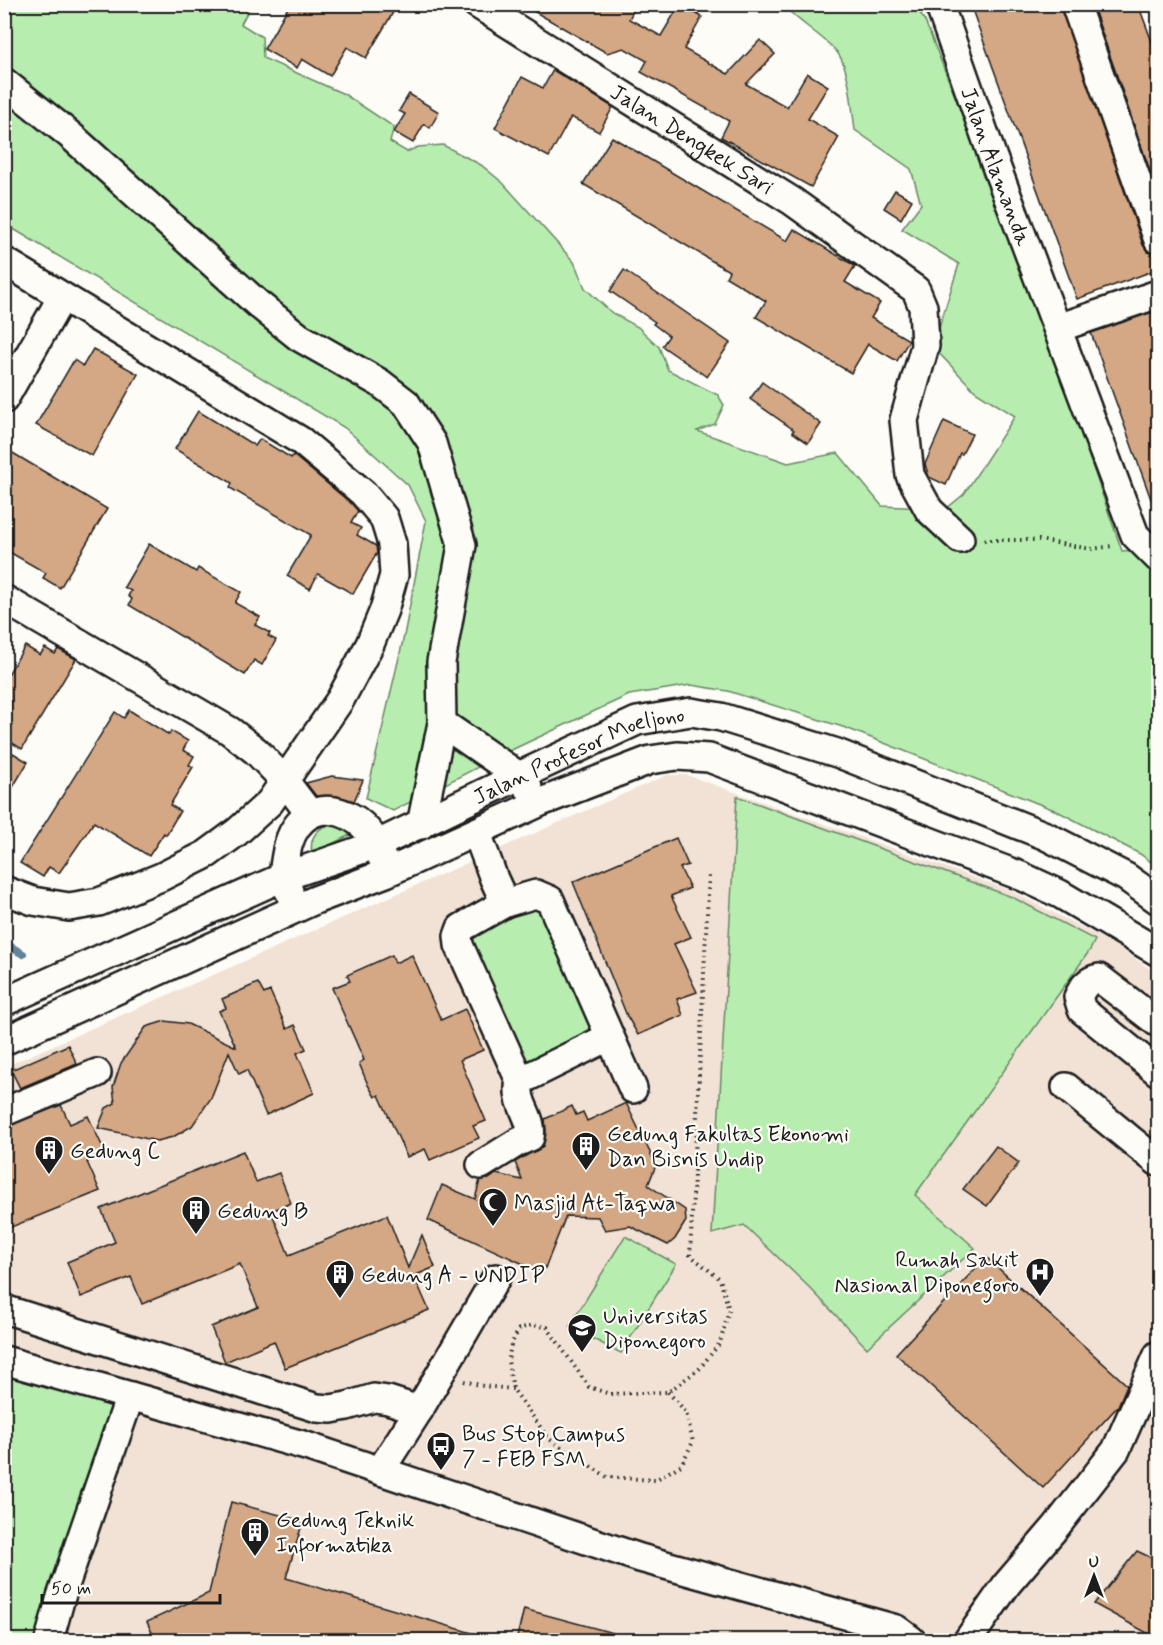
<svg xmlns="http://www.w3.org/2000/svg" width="1163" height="1645" viewBox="0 0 1163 1645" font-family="Mynerve,sans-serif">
  <rect width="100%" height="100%" fill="#fdfcf7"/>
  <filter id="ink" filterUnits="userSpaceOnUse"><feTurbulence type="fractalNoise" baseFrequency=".0167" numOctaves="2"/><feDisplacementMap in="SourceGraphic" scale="12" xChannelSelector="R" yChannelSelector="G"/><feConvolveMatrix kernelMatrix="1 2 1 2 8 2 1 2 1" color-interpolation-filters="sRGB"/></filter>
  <g filter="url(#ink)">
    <!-- built -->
    <polygon fill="#f1e2d5" points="667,775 687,775 1012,891 1112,943 1158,974 1158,1640 5,1640 4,1067"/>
    <!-- green -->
    <g fill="#b7eeb0" stroke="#6a8566" stroke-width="1.5">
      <path d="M 4,5 L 251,5 L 241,24 L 262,37 L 263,58 L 344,94 L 394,127 L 390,142 L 407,152 L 418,147 L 443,145 L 481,165 L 503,183 L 574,262 L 585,288 L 612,313 L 638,327 L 659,347 L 668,370 L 718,395 L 724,405 L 715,424 L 697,431 L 788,463 L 838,453 L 882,506 L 946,509 L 964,494 L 1015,416 L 975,391 L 933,347 L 959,264 L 902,229 L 921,204 L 911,169 L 855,130 C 852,110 850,68 837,52 C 821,34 799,23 783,5 L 915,5 L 925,21 L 1022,264 L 1122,551 L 1136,550 L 1158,532 L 1158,867 L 1140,854 L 1057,811 L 846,728 L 728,691 L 691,685 L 629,695 L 507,752 L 393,811 L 366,798 L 404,636 L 426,521 L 408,485 L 345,428 L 5,224 Z"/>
      <polygon points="737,796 1012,897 1095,940 1090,950 915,1195 975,1248 867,1348 809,1287 744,1225 712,1234"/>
      <path d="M 334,823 L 354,833 L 312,854 C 309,837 317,827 334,823 Z"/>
      <polygon points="532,906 543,911 593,1027 595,1035 526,1065 472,939 473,933 478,929"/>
      <polygon points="625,1236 676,1264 621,1353 569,1327"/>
      <polygon points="4,1366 121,1400 40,1640 5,1640"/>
    </g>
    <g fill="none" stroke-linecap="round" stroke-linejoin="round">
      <!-- stream -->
      <polyline stroke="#608599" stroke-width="8" points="4,943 23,954"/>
    </g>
    <!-- building -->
    <g fill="#d4a785" stroke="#1c1c1c" stroke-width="1.5">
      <polygon points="290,4 398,4 366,58 347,47 330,76 302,59 297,68 264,49"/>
      <polygon points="521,4 637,4 629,19 661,36 680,4 702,17 684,49 728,74 760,40 775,54 746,84 787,107 807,73 828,86 808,119 839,137 811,187 721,137 729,121 641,72 647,61 624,48 607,53"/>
      <polygon points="970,4 1060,4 1143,245 1148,252 1158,255 1158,269 1077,299"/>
      <polygon points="1092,4 1138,4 1158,58 1158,194"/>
      <polygon points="553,70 613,107 599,132 571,117 549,157 495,128 522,77 543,88"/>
      <polygon points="409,94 439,112 430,128 424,124 413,143 394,132 405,114 399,111"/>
      <polygon points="612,137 787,241 794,229 855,266 845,282 880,303 871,318 909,340 897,361 868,344 851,373 756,317 766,301 726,277 729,271 583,184"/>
      <polygon points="895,190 912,200 901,219 884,208"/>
      <polygon points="624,270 730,343 707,377 662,346 669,336 653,324 655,322 610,291"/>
      <polygon points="1158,310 1158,513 1156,513 1091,333"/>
      <polygon points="93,349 138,374 92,456 36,425 74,360 83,366"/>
      <polygon points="762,382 821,424 808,443 792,432 794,430 750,399"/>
      <polygon points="198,411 255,446 260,439 291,458 293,455 352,504 358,511 351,523 361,528 357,535 376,546 377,553 353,594 318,574 310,589 287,576 311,535 230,488 232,483 175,449"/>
      <polygon points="944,421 972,434 962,454 960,453 946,485 929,477 925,464"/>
      <polygon points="11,452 107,509 60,588 43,578 46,573 4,549 4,463"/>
      <polygon points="149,544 196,572 198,568 241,592 235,603 260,617 255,625 270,633 268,636 276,640 262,665 254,660 245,675 129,605 132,599 128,596 131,591 124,587"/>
      <polygon points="25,646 40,655 45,648 55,654 58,649 76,659 22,749 4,738 4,681"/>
      <polygon points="129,710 169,735 171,731 188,741 183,750 194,756 189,765 193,767 170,805 180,811 166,835 164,833 149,856 94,822 59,873 49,867 43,877 20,863 115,712 124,718"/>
      <polygon points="13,753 28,762 4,802 4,767"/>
      <polygon points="332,776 363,780 354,801 337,796 316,796 306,783"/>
      <polygon points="676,838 688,865 680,868 690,888 671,896 691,937 674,944 697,992 677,999 683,1015 638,1035 627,1016 573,882"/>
      <polygon points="392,955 395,963 412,955 441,1020 465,1009 483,1050 460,1060 486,1121 473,1126 479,1138 430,1160 425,1149 407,1157 379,1095 375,1097 368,1085 359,1063 364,1060 332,988 350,981 347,975"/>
      <polygon points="258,983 264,994 270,991 287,1029 295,1025 306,1049 297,1053 314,1093 266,1115 247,1070 239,1074 229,1052 211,1098 192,1126 173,1137 157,1141 98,1128 106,1108 115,1103 113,1087 121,1063 146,1027 165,1021 188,1024 236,1047 219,1011 226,1008 222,999"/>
      <polygon points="68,1045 77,1064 20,1088 11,1070"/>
      <polygon points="626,1103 656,1165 648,1185 685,1210 686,1221 675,1239 668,1245 630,1226 605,1230 598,1217 566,1216 543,1273 428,1220 442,1185 475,1199 480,1180 489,1179 496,1174 522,1180 515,1162 543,1146 546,1131 545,1119 572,1106 576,1115 583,1112 587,1121"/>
      <polygon points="61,1105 70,1124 88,1116 106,1154 87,1162 100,1191 4,1230 4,1127"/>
      <polygon points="996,1146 1019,1163 987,1206 963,1189"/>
      <polygon points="243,1151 256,1182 279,1173 291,1203 271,1211 289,1255 387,1215 408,1268 422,1235 435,1267 414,1276 429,1310 285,1368 274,1341 225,1362 211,1327 258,1307 240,1264 142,1304 131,1277 81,1297 67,1262 115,1242 101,1209"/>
      <polygon points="986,1257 1127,1385 1118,1406 1043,1488 896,1354"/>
      <polygon points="231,1502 303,1521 286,1578 479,1635 478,1641 156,1641 147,1622 209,1593"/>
      <polygon points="1137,1551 1158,1561 1158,1639 1094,1604"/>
      <polygon points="524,1609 617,1634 616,1641 516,1641"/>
    </g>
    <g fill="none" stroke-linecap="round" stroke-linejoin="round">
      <!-- minor casing -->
      <g stroke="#1c1c1c" stroke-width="32">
        <g id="minor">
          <path id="s1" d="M 477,4 L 792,201 L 916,290 L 923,307 L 925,346 L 904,420 L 910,475 L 929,510 L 960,539"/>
          <path id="s2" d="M 939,4 L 993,158 L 1135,535 L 1158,558"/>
          <polyline points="1075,4 1158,240"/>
          <polyline points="4,82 70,135 258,304 299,337 380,383 406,403 432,443 462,545 441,662 442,723 421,825"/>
          <polyline points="4,261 301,441 363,493 384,518 392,544 394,575 384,610 370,644 340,700 270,802 237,832 207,854 161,877 99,902 69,907 33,901 4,890"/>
          <polyline points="1058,328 1158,294"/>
          <polyline points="4,399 62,297"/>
          <polyline points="4,599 230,731 256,751 284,780 310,814"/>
          <polyline points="442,723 519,776 528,787"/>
          <polyline points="477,833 494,879 505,903 536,894 550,900 633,1089"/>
          <path d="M 289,891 C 282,876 283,872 286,855 C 297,786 368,805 382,858"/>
          <polyline points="505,903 461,928 458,936 459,945 520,1081"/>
          <path id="s3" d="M 4,1002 L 283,877 L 378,844 L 519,776 L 637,721 L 691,712 L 721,717 L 837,753 L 1046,836 L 1126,877 L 1158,900"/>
          <path d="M 1158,1023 L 1099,978 C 1087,980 1083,987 1078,997 L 1082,1010 L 1158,1072"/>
          <polyline points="4,1041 315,900 386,873 541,802 650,760 677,756 709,758 1021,876 1060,894 1158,952"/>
          <polyline points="1066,1087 1158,1162"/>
          <polyline points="4,1112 97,1073"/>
          <path d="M 481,1165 L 518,1142 L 530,1137 C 534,1116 514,1104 520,1081 L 609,1037"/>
          <polyline points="4,1309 317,1408 331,1409 347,1406 374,1398 388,1400 419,1410"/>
          <polyline points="4,1360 306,1446 640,1558 896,1629 911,1640"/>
          <polyline points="380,1471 419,1410 496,1278"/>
          <polyline points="49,1640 61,1597 130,1396"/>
          <polyline points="968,1640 1007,1584 1055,1528 1116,1450 1158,1355"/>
        </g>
      </g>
      <!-- path -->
      <g stroke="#1c1c1c" stroke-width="4" stroke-dasharray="1.5 4.5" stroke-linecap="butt">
        <polyline points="984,540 1039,540 1091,549 1113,546"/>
        <polyline points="464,1381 483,1386 513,1389"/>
        <polyline points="668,1392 686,1412 693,1442 681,1465 655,1480 607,1477 549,1439 513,1389 508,1361 511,1345 519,1329 532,1325 547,1327 589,1387 610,1394 668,1392 699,1369 720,1343 729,1310 720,1279 690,1255 709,873"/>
      </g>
      <!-- minor -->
      <use href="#minor" stroke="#fdfcf7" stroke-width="27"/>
    </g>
  </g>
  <!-- icons -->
  <defs>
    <g id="building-pin" transform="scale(1.5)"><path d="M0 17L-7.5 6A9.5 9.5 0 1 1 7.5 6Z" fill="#1c1c1c" stroke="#fdfcf7"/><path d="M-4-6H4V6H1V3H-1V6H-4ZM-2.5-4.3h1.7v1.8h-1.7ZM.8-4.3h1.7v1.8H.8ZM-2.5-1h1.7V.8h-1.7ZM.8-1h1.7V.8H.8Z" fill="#fff"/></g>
    <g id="mosque-pin" transform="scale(1.5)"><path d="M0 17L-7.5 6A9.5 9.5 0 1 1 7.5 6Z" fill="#1c1c1c" stroke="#fdfcf7"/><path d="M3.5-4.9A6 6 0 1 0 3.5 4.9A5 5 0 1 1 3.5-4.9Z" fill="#fff"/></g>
    <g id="hospital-pin" transform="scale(1.5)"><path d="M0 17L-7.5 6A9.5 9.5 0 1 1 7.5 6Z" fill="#1c1c1c" stroke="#fdfcf7"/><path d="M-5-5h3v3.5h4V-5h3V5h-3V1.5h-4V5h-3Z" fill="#fff"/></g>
    <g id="university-pin" transform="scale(1.5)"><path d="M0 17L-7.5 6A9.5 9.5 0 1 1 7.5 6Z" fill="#1c1c1c" stroke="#fdfcf7"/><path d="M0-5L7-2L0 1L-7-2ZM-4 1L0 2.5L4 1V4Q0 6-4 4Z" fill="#fff"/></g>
    <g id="bus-pin" transform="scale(1.5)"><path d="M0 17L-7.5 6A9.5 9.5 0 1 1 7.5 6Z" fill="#1c1c1c" stroke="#fdfcf7"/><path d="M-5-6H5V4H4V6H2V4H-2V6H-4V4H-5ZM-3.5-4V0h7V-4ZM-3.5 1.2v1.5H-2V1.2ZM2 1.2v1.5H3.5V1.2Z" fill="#fff"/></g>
  </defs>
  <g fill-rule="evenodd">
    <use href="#building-pin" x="586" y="1146"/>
    <use href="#building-pin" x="49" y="1150"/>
    <use href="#mosque-pin" x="493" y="1202"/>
    <use href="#building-pin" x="196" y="1210"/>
    <use href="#hospital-pin" x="1040" y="1272"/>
    <use href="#building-pin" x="340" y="1274"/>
    <use href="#university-pin" x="582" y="1328"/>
    <use href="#bus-pin" x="441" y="1446"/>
    <use href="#building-pin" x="255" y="1532"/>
  </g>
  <g text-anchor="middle" stroke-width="4.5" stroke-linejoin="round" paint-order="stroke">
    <!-- street labels -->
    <g font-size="22" fill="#1c1c1c" stroke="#fdfcf7">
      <text dy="8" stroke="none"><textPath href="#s1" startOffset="254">Jalan Dengkek Sari</textPath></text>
      <text dy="8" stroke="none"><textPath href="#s2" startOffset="172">Jalan Alamanda</textPath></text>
      <text dy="8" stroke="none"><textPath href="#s3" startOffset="627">Jalan Profesor Moeljono</textPath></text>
    </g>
    <!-- poi labels -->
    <g font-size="22" fill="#1c1c1c" stroke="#fdfcf7" text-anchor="start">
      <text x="607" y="1141">Gedung Fakultas Ekonomi<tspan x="607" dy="25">Dan Bisnis Undip</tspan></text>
      <text x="70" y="1158">Gedung C</text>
      <text x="514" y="1210">Masjid At-Taqwa</text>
      <text x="217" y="1218">Gedung B</text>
      <text x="1019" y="1267" text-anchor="end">Rumah Sakit<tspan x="1019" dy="25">Nasional Diponegoro</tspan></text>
      <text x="361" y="1282">Gedung A - UNDIP</text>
      <text x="603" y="1323">Universitas<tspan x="603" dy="25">Diponegoro</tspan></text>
      <text x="462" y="1441">Bus Stop Campus<tspan x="462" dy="25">7 - FEB FSM</tspan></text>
      <text x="276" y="1527">Gedung Teknik<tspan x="276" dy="25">Informatika</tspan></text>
    </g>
  </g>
  <!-- margin -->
  <rect width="1163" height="1645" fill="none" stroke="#fdfcf7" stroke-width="24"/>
  <rect x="12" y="12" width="1139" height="1621" fill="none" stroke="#1c1c1c" stroke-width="2" filter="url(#ink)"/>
  <!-- north arrow -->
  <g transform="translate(1094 1576)" stroke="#fdfcf7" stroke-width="4.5" paint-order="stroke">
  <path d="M0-4.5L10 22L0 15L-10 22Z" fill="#1c1c1c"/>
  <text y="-9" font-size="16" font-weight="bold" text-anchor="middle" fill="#1c1c1c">U</text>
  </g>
  <!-- scale -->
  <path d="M42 1594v9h178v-9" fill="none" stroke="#1c1c1c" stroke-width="3"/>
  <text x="51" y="1594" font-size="18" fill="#1c1c1c" stroke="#fdfcf7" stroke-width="4.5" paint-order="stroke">50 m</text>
</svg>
